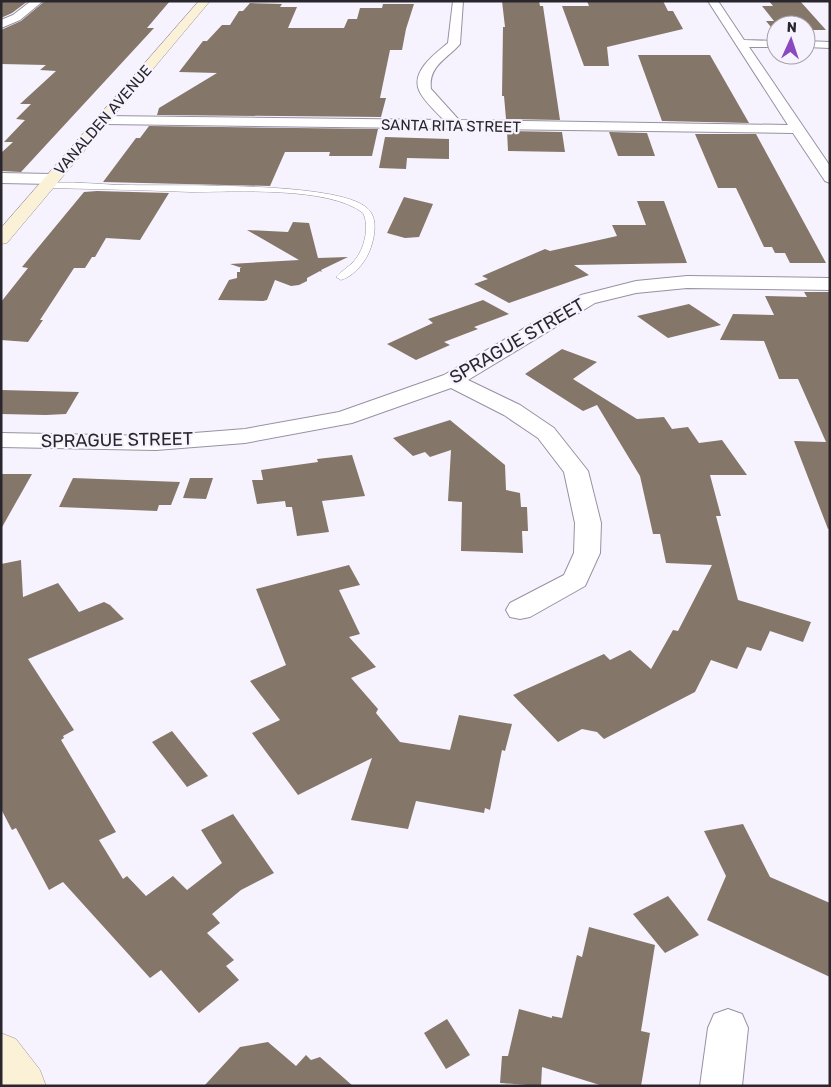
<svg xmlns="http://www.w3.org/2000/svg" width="831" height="1087" viewBox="0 0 831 1087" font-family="Rubik,sans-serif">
  <rect width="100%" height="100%" fill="#f7f3fe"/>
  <!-- building -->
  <g fill="#847669">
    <polygon points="1,1 28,1 12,13 1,18"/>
    <polygon points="45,1 170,1 147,28 154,28 21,172 1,171 1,153 13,142 4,142 25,120 16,119 31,104 20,104 56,71 40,70 46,65 1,64 1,30 21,21"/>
    <polygon points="502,1 539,1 540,6 543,6 560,120 506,119 504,96 502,96 503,27 505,27"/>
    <polygon points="587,1 663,1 668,11 673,11 683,29 607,47 609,66 584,66 562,6 589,6"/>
    <polygon points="769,1 800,1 826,30 806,30 806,25 776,25 776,33 766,21 774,21 762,6 773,6"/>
    <polygon points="250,3 282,4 280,7 297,7 288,28 344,28 348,19 357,19 360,8 382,8 383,4 414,4 406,29 402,50 390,50 380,98 386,98 381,117 157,115 159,108 217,73 179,72 203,41 207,41 222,25 230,25 239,11 243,11"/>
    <polygon points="638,55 710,55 749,123 662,121"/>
    <polygon points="149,126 378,129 372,156 329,156 330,152 285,152 270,186 103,182 136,138 140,138"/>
    <polygon points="507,131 562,132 565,152 508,151"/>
    <polygon points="609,132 647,133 655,156 618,156"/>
    <polygon points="695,134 756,134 826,263 790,263 785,253 775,253 772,247 764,247 736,188 718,188"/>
    <polygon points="385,137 449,139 449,159 407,158 406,169 379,168"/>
    <polygon points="97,191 169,193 140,240 106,238 95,257 92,257 85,268 74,268 40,320 43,320 28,342 1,340 1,302 28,268 22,267 84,192"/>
    <polygon points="404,197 433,204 419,237 405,238 387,233"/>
    <polygon points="637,201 664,201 687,263 574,265 589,275 509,303 474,284 488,279 482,276 545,249 550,251 617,236 612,225 646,225"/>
    <polygon points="293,222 309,223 318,258 348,257 321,270 322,272 320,271 307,278 307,281 299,285 291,286 275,280 267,300 263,301 218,300 229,280 237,278 237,272 240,272 240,268 242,268 230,264 299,260 247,230 288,232"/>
    <polygon points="804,292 830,292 830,528 828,529 794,441 826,442 798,379 779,379 764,341 720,340 733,314 774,315 765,296 807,297"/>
    <polygon points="483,300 509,314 474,327 478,329 444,342 450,345 416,360 387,344 433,323 428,319"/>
    <polygon points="689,304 721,325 668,338 637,316"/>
    <polygon points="562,349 597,362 573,379 637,419 664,417 672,429 688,427 699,443 722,440 747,475 710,475 721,516 716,516 738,600 811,622 803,642 770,631 761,651 747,647 737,669 711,660 695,692 604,739 597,732 582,729 558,742 513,695 604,654 610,660 630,650 651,669 673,630 678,631 712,565 666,563 660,534 653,534 640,476 597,405 583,411 525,374"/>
    <polygon points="1,390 79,392 66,414 46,415 1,414"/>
    <polygon points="450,420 505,465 506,490 520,493 521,507 527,507 528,531 522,531 523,553 461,551 462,502 448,501 451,450 430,457 425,452 413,456 393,438"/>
    <polygon points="352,455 365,496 322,501 329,532 297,536 292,507 286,507 285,501 257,504 252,480 263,480 261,470 318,462 317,459"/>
    <polygon points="1,474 32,474 1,529"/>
    <polygon points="73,478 180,482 171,505 159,505 157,511 59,507"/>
    <polygon points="190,478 213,478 206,499 183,498"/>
    <polygon points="21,560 23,597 58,583 79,612 104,602 110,605 124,619 28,659 74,730 63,736 64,738 61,740 116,832 99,840 123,879 127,876 146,896 173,876 187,890 222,863 201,830 233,814 274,873 241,890 212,914 220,923 207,933 234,960 226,966 239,980 199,1013 161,970 150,978 63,882 49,890 16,828 12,830 1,809 1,564"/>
    <polygon points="349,565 360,585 339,590 360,634 349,637 376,667 351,678 378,709 376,713 400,742 450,750 459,715 512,724 505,751 502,750 490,810 485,808 484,813 416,801 408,829 351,820 372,758 298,795 252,733 280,720 250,681 286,665 256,589"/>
    <polygon points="172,731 208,776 187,787 152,742"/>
    <polygon points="743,824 770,877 830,903 830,977 707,920 726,876 704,831"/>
    <polygon points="668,896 699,935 665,953 633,914"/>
    <polygon points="589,927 655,945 641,1031 650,1033 641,1086 603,1086 542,1067 541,1086 500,1083 502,1056 508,1056 519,1009 552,1018 552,1016 562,1018 577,955 582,957"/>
    <polygon points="447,1019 470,1055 446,1069 424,1033"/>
    <polygon points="268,1042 296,1066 306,1055 311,1060 320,1057 353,1086 204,1086 240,1047"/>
  </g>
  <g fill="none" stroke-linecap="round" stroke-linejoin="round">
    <!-- service casing -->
    <g stroke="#9791a3" stroke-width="1">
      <path id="service" d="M 43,184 C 64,180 104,185 127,185 C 173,186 337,181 367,208 C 378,217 375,235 371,247 C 367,260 355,276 341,280 L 336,277 C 341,271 349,267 354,261 C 364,250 370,227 363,213 C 329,186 234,192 191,192 C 143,190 94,189 46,188 L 42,186 Z"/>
    </g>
    <!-- minor casing -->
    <g stroke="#9791a3" stroke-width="2">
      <g id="minor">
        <polygon points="31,1 43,1 20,20 1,28 1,20 13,15"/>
        <path d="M 453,1 L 463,1 L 460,44 C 447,59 428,66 431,89 L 459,120 L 788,125 L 708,1 L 718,1 L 744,40 L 776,41 L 776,47 L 749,47 L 830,166 L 830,183 L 825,181 L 793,133 L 104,124 L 97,120 L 104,116 L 444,120 C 437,113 422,99 419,90 C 411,71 436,53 448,43 Z"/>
        <polygon points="806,41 830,42 830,48 806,47"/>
        <polygon points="1,173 52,174 57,176 60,179 57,182 52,184 1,183"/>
        <polygon points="687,276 830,278 830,290 687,288 636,293 595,303 468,380 520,405 554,428 588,471 601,523 600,553 585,586 530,617 520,619 510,617 506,610 510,603 564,575 574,553 575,523 564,472 538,438 504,415 451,388 352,423 245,443 156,450 1,447 1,433 156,436 245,429 339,412 444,375 581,295 636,281"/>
        <polygon points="728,1009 742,1014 748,1028 742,1086 700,1086 708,1028 714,1014"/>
      </g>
    </g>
    <!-- secondary casing -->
    <g stroke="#9791a3" stroke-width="1">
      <g id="secondary">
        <polygon points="199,1 210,1 7,243 1,244 1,228"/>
        <polygon points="1,1033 16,1039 40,1070 46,1086 1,1086"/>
      </g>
    </g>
    <!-- service -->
    <use href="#service" fill="#fff" fill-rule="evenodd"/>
    <!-- minor -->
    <use href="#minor" fill="#fff" fill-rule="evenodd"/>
    <!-- secondary -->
    <use href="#secondary" fill="#faf1d6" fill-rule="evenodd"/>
  </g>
  <g text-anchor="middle" stroke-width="4.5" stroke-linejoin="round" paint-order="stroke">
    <!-- far-street labels -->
    <g font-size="15" fill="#29262d" stroke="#f7f3fe">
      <text transform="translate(103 120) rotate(-49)" y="5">VANALDEN AVENUE</text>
      <text transform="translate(451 126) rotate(1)" y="5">SANTA RITA STREET</text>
    </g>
    <!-- street labels -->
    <g font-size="18" fill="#29262d" stroke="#f7f3fe">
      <text transform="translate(517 341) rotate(-30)" y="6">SPRAGUE STREET</text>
      <text transform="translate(117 440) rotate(-1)" y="6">SPRAGUE STREET</text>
    </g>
  </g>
  <!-- border -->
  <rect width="831" height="1087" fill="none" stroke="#29262d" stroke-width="5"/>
  <!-- north arrow -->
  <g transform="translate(791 40) rotate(3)"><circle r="24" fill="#f7f3fe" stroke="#a5a1aa"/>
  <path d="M0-4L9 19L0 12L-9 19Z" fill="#8a49bf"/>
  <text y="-8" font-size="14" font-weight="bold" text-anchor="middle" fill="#29262d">N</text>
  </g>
</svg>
